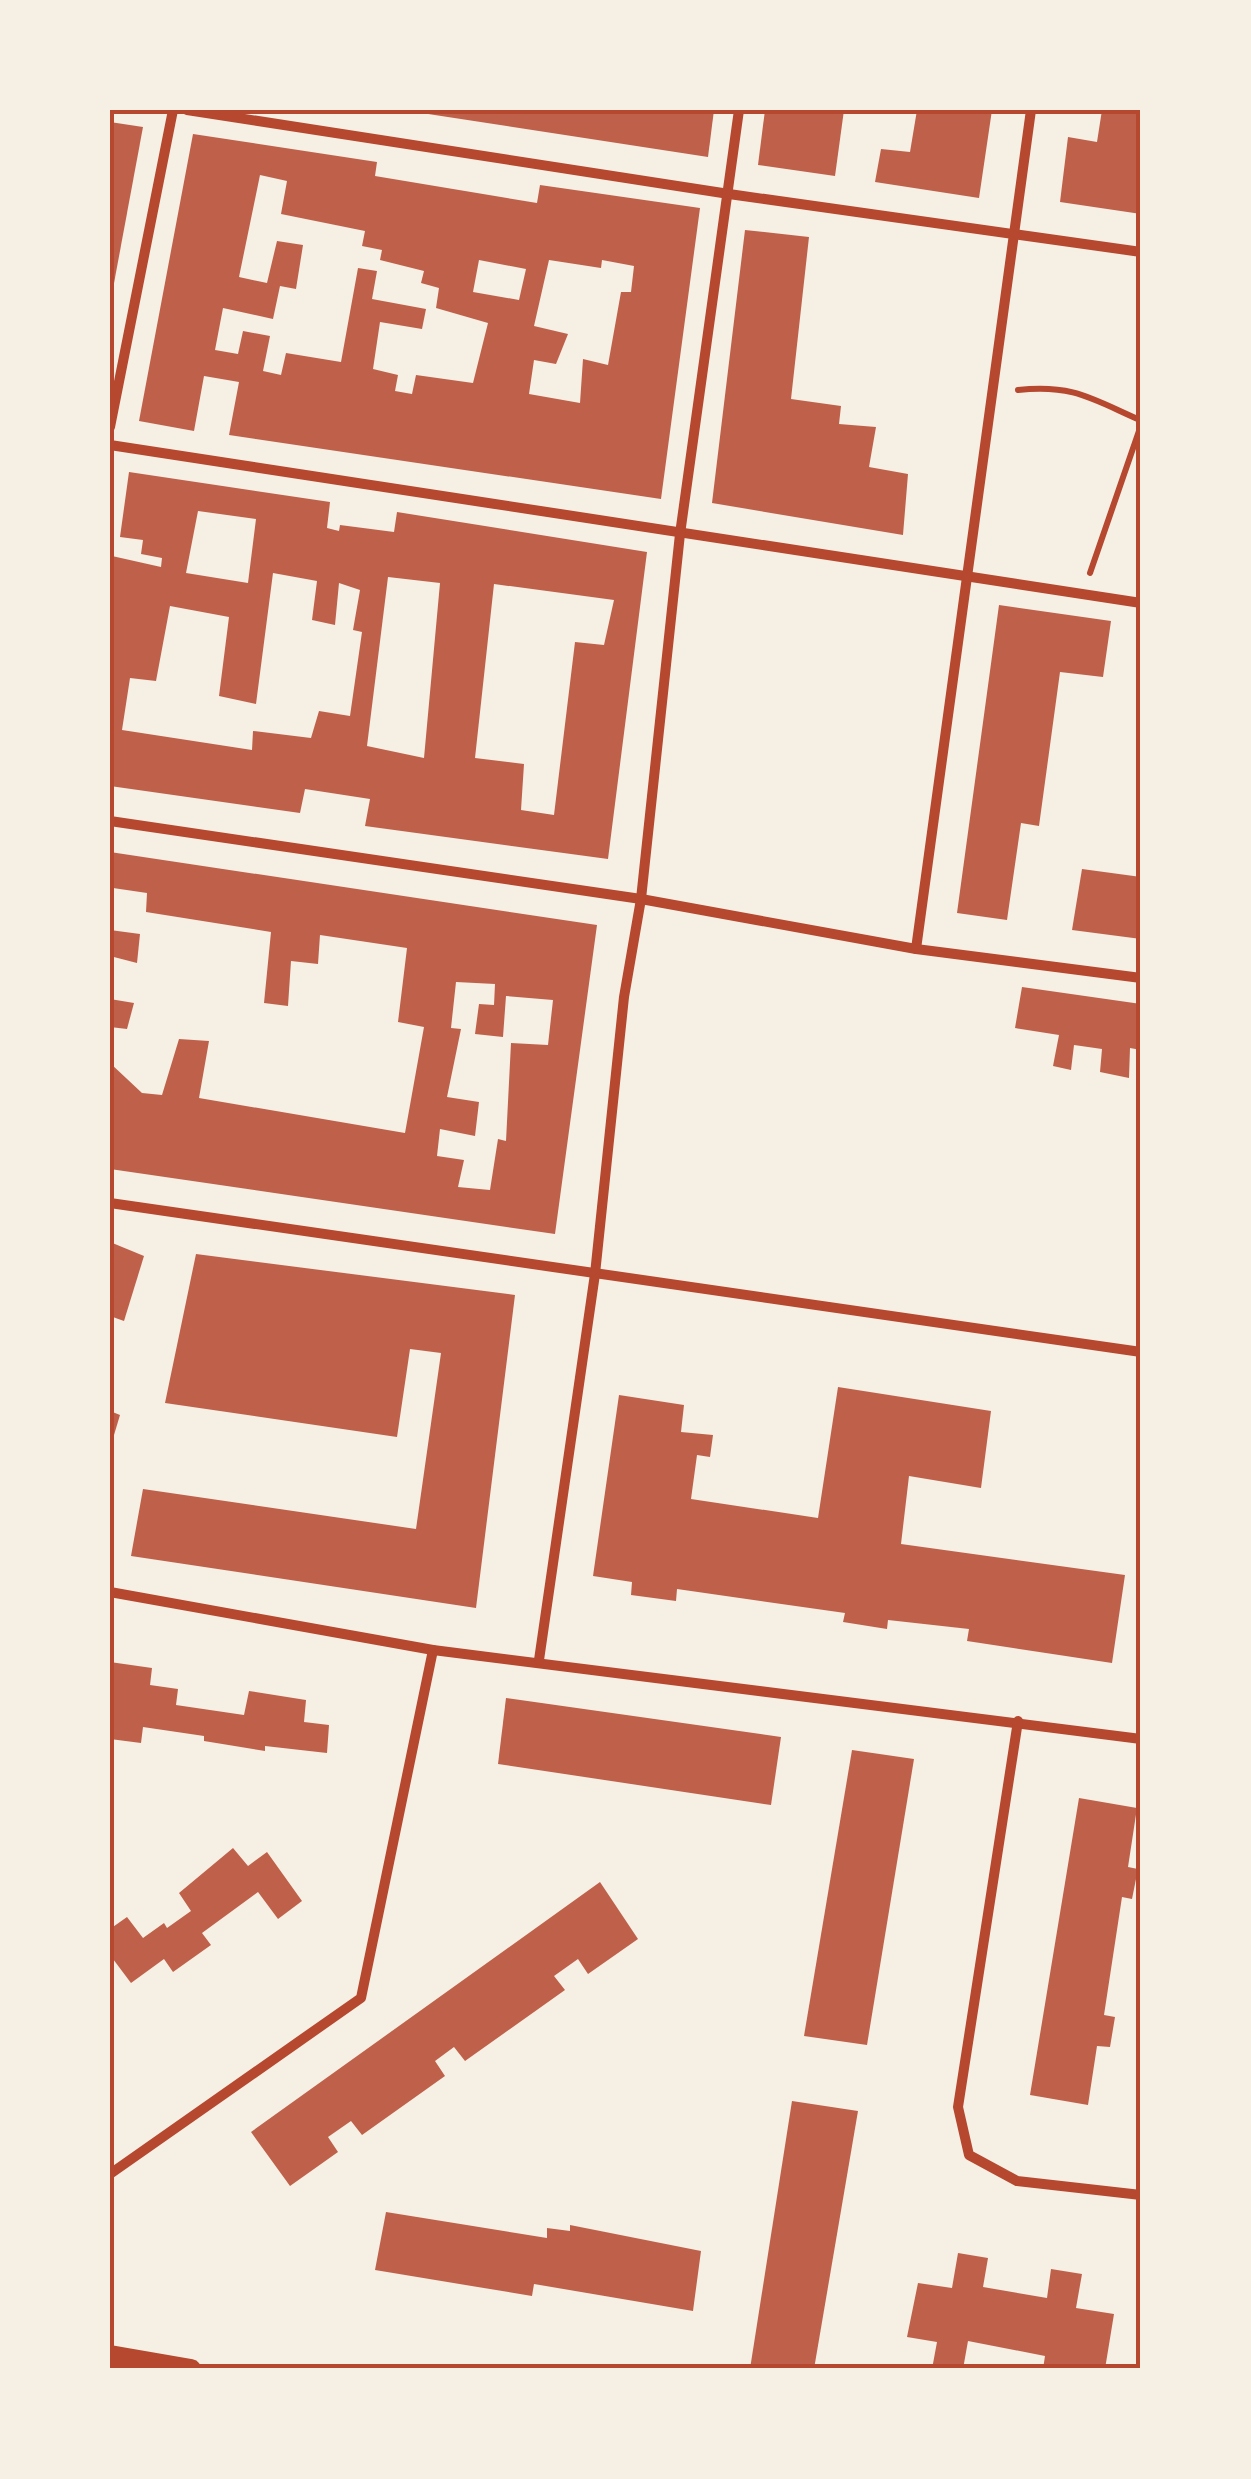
<svg xmlns="http://www.w3.org/2000/svg" width="1251" height="2479" viewBox="0 0 1251 2479" font-family="'Varela Round',sans-serif">
  <rect width="100%" height="100%" fill="#f6efe4"/>
  <!-- building -->
  <g fill="#bf614a" fill-rule="evenodd">
    <polygon points="402,110 714,110 708,157"/>
    <polygon points="765,110 844,110 835,176 758,165"/>
    <polygon points="917,110 992,110 979,198 875,182 881,149 910,152"/>
    <polygon points="1102,110 1141,110 1141,214 1060,202 1068,137 1097,142"/>
    <polygon points="110,122 143,127 112,294 110,293"/>
    <path d="M 193,134 L 377,162 L 375,176 L 537,203 L 540,185 L 700,208 L 661,499 L 229,435 L 239,382 L 204,376 L 194,431 L 139,421 ZM 260,175 L 287,181 L 281,214 L 365,231 L 362,246 L 382,250 L 380,260 L 424,271 L 421,283 L 439,288 L 436,308 L 488,323 L 473,383 L 416,375 L 412,394 L 395,391 L 398,375 L 373,369 L 380,322 L 422,329 L 426,309 L 372,299 L 377,271 L 358,268 L 341,362 L 286,353 L 281,375 L 263,371 L 270,336 L 243,331 L 238,354 L 215,350 L 223,308 L 273,319 L 280,286 L 296,289 L 303,245 L 277,241 L 267,283 L 239,277 ZM 479,260 L 526,269 L 519,300 L 473,292 ZM 549,260 L 601,268 L 602,260 L 634,266 L 631,292 L 621,292 L 608,365 L 583,359 L 580,403 L 529,394 L 534,360 L 556,364 L 568,334 L 534,326 Z"/>
    <polygon points="745,230 809,237 791,399 841,406 839,424 876,427 869,467 908,474 903,535 712,503"/>
    <path d="M 129,472 L 330,502 L 327,528 L 339,531 L 340,525 L 394,532 L 397,512 L 647,552 L 608,859 L 365,826 L 370,799 L 305,789 L 300,813 L 110,786 L 112,556 L 161,567 L 162,558 L 141,554 L 143,540 L 120,537 ZM 198,511 L 256,519 L 248,583 L 186,573 ZM 273,573 L 317,581 L 312,620 L 335,625 L 339,583 L 360,590 L 353,630 L 362,632 L 350,716 L 319,711 L 311,738 L 253,731 L 252,750 L 122,730 L 130,678 L 156,681 L 170,606 L 229,617 L 219,696 L 256,704 ZM 388,577 L 440,583 L 424,758 L 367,746 ZM 494,584 L 614,600 L 604,645 L 575,642 L 554,815 L 521,810 L 524,764 L 475,758 Z"/>
    <polygon points="999,605 1111,621 1103,677 1060,672 1039,826 1021,823 1007,920 957,913"/>
    <path d="M 110,852 L 597,925 L 555,1234 L 110,1169 L 110,1063 L 142,1093 L 162,1095 L 179,1039 L 209,1041 L 199,1098 L 405,1133 L 424,1027 L 398,1022 L 407,948 L 320,935 L 318,964 L 291,961 L 288,1006 L 264,1003 L 271,932 L 146,912 L 147,893 L 113,888 L 110,895 ZM 456,982 L 495,984 L 494,1005 L 479,1004 L 475,1034 L 503,1037 L 506,996 L 553,1000 L 548,1045 L 511,1043 L 506,1141 L 498,1139 L 490,1190 L 458,1187 L 464,1160 L 437,1156 L 440,1129 L 475,1136 L 479,1102 L 447,1097 L 461,1029 L 451,1028 Z"/>
    <polygon points="1082,869 1141,877 1141,939 1072,930"/>
    <polygon points="110,930 140,934 137,963 110,956"/>
    <polygon points="1022,987 1141,1004 1141,1050 1130,1048 1129,1078 1100,1072 1102,1049 1074,1045 1071,1070 1053,1066 1059,1035 1015,1028"/>
    <polygon points="110,999 134,1003 127,1029 110,1027"/>
    <polygon points="110,1242 144,1256 124,1321 110,1316"/>
    <polygon points="196,1254 515,1295 476,1608 131,1556 143,1489 416,1529 441,1353 410,1349 397,1437 165,1403"/>
    <polygon points="838,1387 991,1411 981,1488 909,1476 901,1544 1125,1575 1112,1663 967,1641 969,1629 888,1620 887,1629 843,1622 845,1613 677,1589 676,1601 631,1595 632,1582 593,1576 619,1395 684,1405 681,1432 713,1435 710,1457 697,1455 691,1499 818,1518"/>
    <polygon points="110,1411 120,1415 111,1445 110,1445"/>
    <polygon points="110,1662 152,1668 150,1685 178,1689 176,1705 244,1715 249,1691 306,1700 304,1722 329,1725 327,1753 265,1746 265,1751 204,1741 204,1736 143,1727 141,1743 110,1739"/>
    <polygon points="506,1698 781,1737 771,1805 498,1764"/>
    <polygon points="852,1750 914,1759 867,2045 804,2036"/>
    <polygon points="1079,1798 1137,1808 1128,1867 1138,1869 1132,1899 1122,1897 1104,2015 1115,2017 1110,2047 1097,2046 1088,2105 1030,2095"/>
    <polygon points="233,1848 248,1866 267,1852 302,1901 278,1919 258,1892 202,1933 211,1945 173,1972 164,1959 131,1983 110,1955 110,1929 127,1917 143,1938 164,1923 167,1928 191,1911 179,1893"/>
    <polygon points="600,1882 638,1939 588,1974 578,1959 554,1976 565,1990 465,2061 454,2047 435,2061 445,2076 362,2135 351,2121 328,2137 338,2152 290,2186 251,2132"/>
    <polygon points="792,2101 858,2111 814,2369 750,2369"/>
    <polygon points="386,2212 547,2238 547,2228 570,2231 570,2225 701,2251 693,2311 534,2284 532,2296 375,2270"/>
    <polygon points="958,2253 988,2258 983,2287 1047,2298 1051,2269 1082,2274 1076,2308 1114,2314 1105,2369 1043,2369 1045,2356 968,2341 963,2369 932,2369 937,2342 907,2337 918,2283 952,2288"/>
  </g>
  <g fill="none" stroke-linecap="round" stroke-linejoin="round">
    <!-- path -->
    <g stroke="#b5482f" stroke-width="6">
      <path d="M 1018,390 C 1073,384 1092,399 1140,420"/>
      <polyline points="1090,573 1139,431 1141,408"/>
    </g>
    <!-- minor -->
    <g stroke="#b5482f" stroke-width="10">
      <polyline points="187,110 729,194 1141,252"/>
      <polyline points="110,427 173,110"/>
      <polyline points="110,445 1141,603"/>
      <polyline points="110,821 641,899 916,949 1141,978"/>
      <polyline points="916,949 1031,110"/>
      <polyline points="110,1203 1141,1352"/>
      <polyline points="110,1592 433,1650 1141,1739"/>
      <polyline points="539,1660 595,1274 624,997 641,899 680,534 739,110"/>
      <polyline points="1018,1721 958,2107 969,2155 1017,2181 1141,2195"/>
      <polyline points="110,2174 361,1998 433,1650"/>
    </g>
    <!-- secondary -->
    <polyline stroke="#b5482f" stroke-width="20" points="110,2355 191,2369"/>
  </g>
  <!-- border -->
  <rect width="1251" height="2479" fill="none" stroke="#f6efe4" stroke-width="225"/>
  <rect x="112" y="112" width="1026" height="2254" fill="none" stroke="#b5482f" stroke-width="4"/>
</svg>
